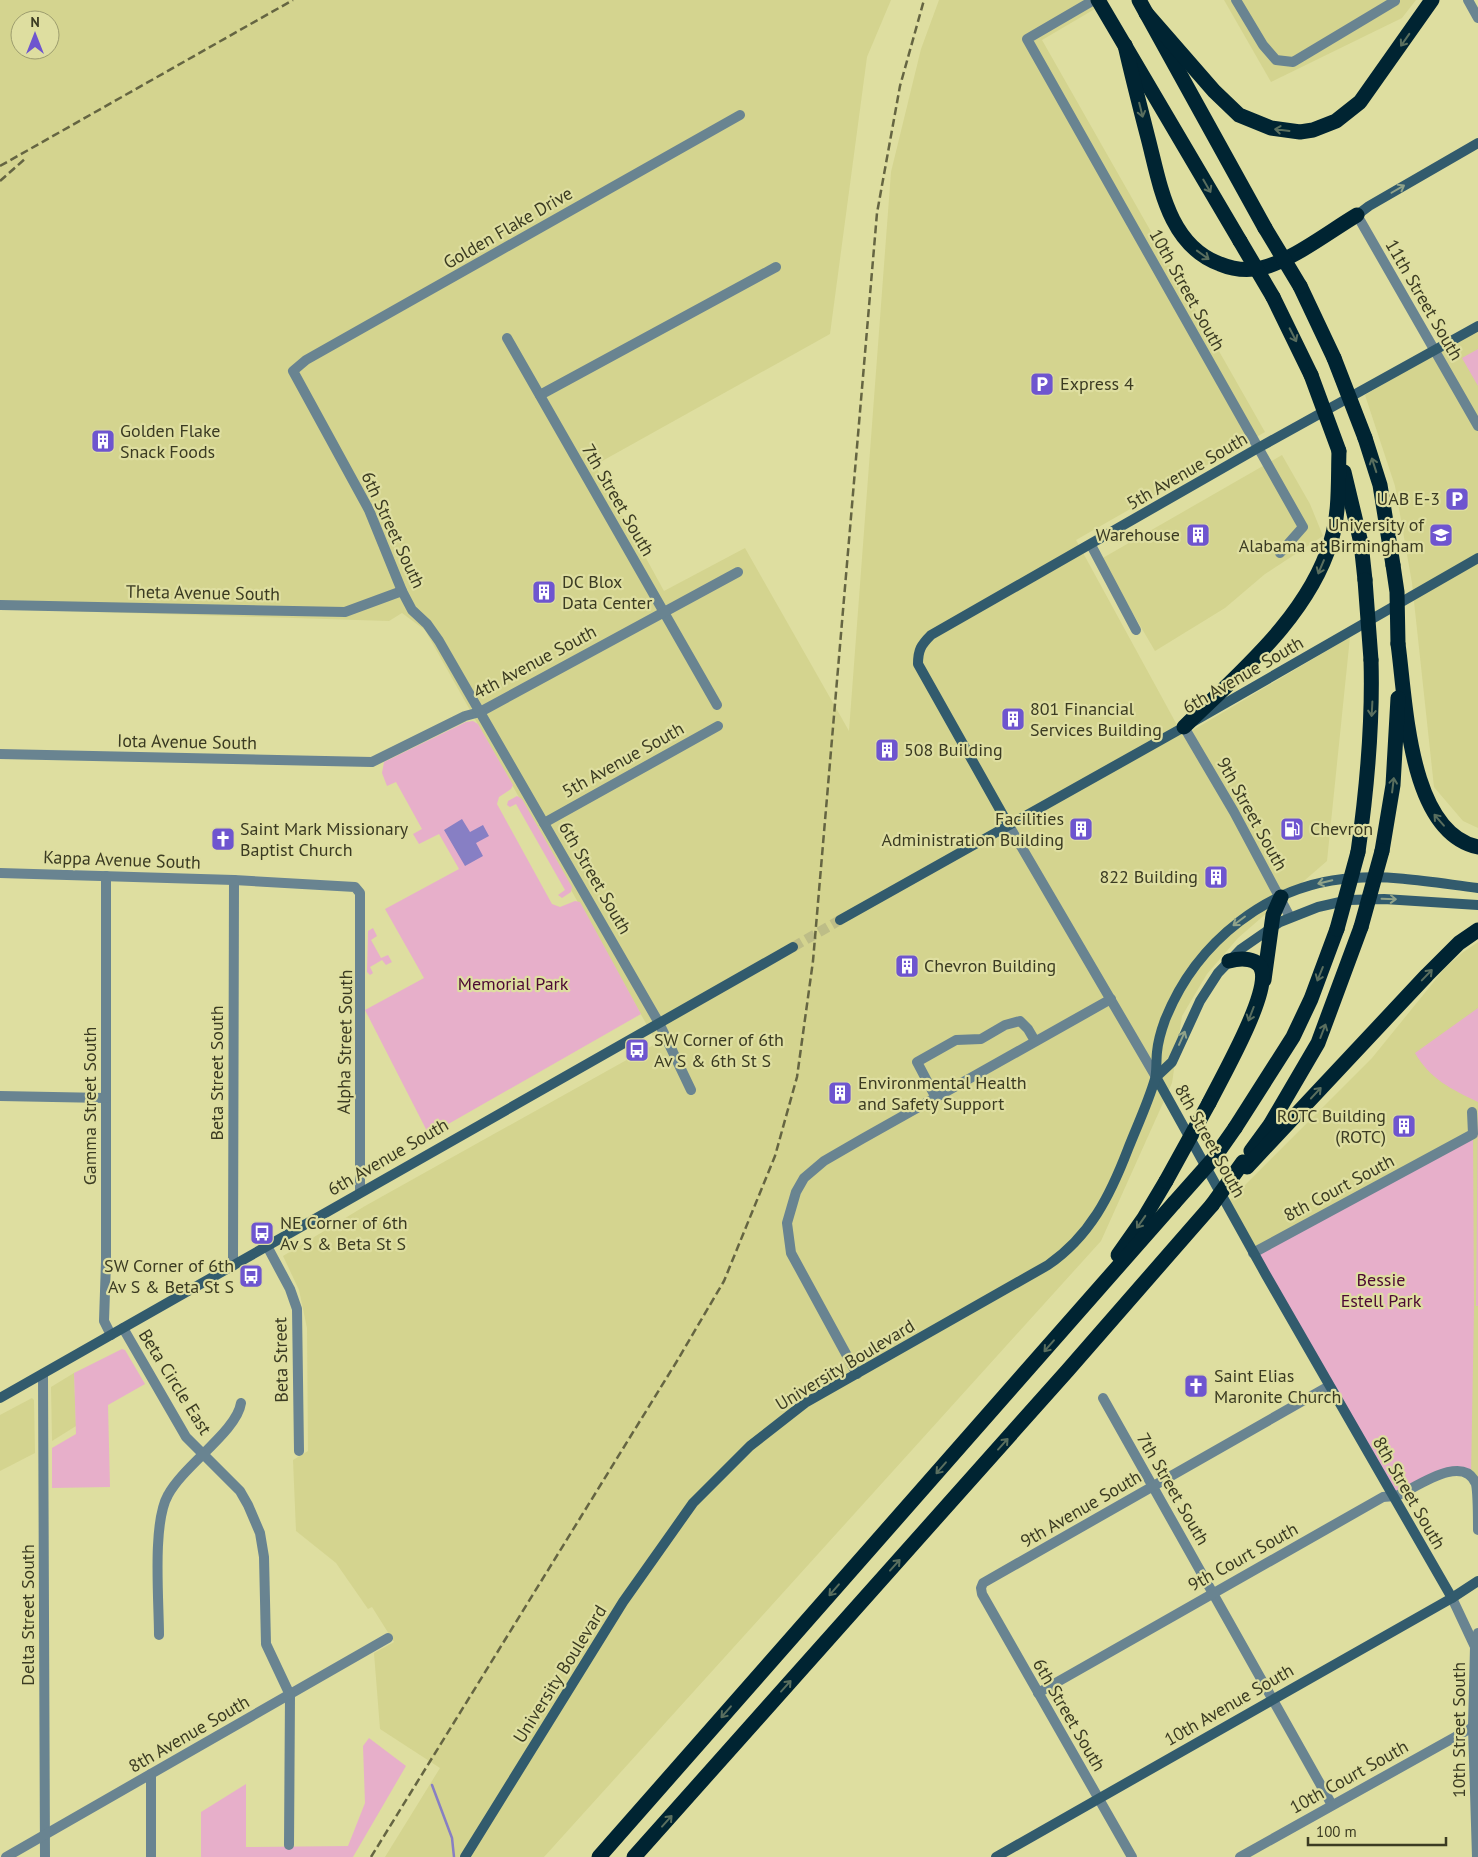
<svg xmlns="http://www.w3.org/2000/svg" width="1478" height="1857" viewBox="0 0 1478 1857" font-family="'PT Sans',sans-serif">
  <rect width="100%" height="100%" fill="#dedea0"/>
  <!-- built -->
  <g fill="#d4d48f" fill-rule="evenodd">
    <path d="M 0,0 L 891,0 L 867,57 L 830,334 L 595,465 L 664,591 L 745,548 L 849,731 L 891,172 L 921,49 L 939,0 L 1110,0 L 1042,40 L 1265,432 L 1076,540 L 1183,736 L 1350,637 L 1327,861 L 1238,938 L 1207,974 L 1182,1016 L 1172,1083 L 1101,1241 L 544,1857 L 385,1857 L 440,1768 L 380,1729 L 374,1653 L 394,1642 L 372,1607 L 368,1609 L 336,1563 L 296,1531 L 293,1460 L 308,1451 L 307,1328 L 299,1290 L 283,1256 L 365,1206 L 657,1043 L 425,630 L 402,613 L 389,621 L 0,609 ZM 20,20 L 50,20 L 50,50 L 20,50 Z"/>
    <polygon points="1224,0 1416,0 1402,18 1271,82"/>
    <polygon points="1478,329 1478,828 1463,821 1434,787 1412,583 1395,486 1365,395"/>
    <polygon points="1282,455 1310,504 1323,536 1265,574 1225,608 1155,651 1101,559"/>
    <polygon points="1478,942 1478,1530 1477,1484 1253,1253 1226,1204 1372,1058 1445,968 1462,953"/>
    <polygon points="74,1373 76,1426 52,1441 51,1387"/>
    <polygon points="32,1398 34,1400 35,1453 0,1471 0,1415"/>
  </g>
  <!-- green -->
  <g fill="#e7afca">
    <polygon points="1478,349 1478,386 1462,358"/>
    <polygon points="466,722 473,721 478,724 513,785 511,789 499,797 497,804 552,904 560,907 575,901 580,902 641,1014 429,1135 365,1010 424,978 385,909 459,869 439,834 419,844 413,834 422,829 396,782 387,786 382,773 384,762"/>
    <polygon points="517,796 522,799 572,887 571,892 562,898 558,895 565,890 516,804 510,807 507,805 508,801"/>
    <polygon points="373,928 377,936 371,940 381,958 388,955 392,962 386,965 382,960 370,967 373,973 370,975 367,972 368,931"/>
    <path d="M 1478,1008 L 1478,1306 L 1476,1306 L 1478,1102 C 1451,1089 1430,1079 1415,1053 Z"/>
    <polygon points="1473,1134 1474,1308 1471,1476 1457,1472 1392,1497 1253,1253"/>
    <polygon points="122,1349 125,1350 145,1384 108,1405 110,1487 52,1488 52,1448 76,1434 74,1373"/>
    <polygon points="369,1738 406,1766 353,1857 201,1857 201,1812 246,1784 246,1847 348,1846 365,1803 363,1746"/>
  </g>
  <!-- water -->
  <polygon fill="#877fc4" points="462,819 470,832 483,825 489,836 476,843 483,856 465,866 444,830"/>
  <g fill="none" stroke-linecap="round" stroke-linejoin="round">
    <!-- stream -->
    <polyline stroke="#877fc4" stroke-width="2.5" points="432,1785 452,1838 454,1857"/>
    <!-- secondary-tunnel -->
    <polyline stroke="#bdbd87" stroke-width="10" stroke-dasharray="10 5" stroke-linecap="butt" points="793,947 840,920"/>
    <!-- street -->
    <g stroke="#698491" stroke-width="10">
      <polyline points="1094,0 1027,39 1303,527 1280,553"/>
      <polyline points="1236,0 1263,45 1276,60 1293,62 1395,1"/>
      <polyline points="1468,0 1478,18"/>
      <polyline points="1357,215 1478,426"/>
      <polyline points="507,338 717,705"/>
      <polyline points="540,395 776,267"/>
      <polyline points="1091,545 1136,630"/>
      <polyline points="0,605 345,612 402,591"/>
      <polyline points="1184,727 1234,812 1290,917"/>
      <polyline points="0,754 372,762 465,716 480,712 738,572"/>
      <polyline points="544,823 718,726"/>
      <polyline points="1008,824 1156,1077"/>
      <polyline points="0,873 234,880 355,887 360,893 360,1192"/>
      <polyline points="106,876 106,1262 104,1321 111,1335"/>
      <polyline points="691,1090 659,1023 439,641 427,624 412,610 402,591 369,510 293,371 306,360 740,115"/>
      <polyline points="0,1096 106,1098"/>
      <polyline points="936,1098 917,1062 956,1040 981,1039 1005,1025 1020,1021 1028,1029 1035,1041"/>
      <polyline points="267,1246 290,1289 297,1309 299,1451"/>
      <polyline points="1253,1253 1473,1134 1472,1112"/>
      <polyline points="233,1266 234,880"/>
      <polyline points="123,1328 186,1437 240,1491 248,1505 260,1533 264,1557 266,1644 290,1695 289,1845"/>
      <polyline points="43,1374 45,1857"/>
      <polyline points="857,1374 791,1253 787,1223 796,1192 804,1178 824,1161 862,1139 1111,999"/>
      <polyline points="1103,1398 1332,1805"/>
      <polyline points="1452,1598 1475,1647"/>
      <path d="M 159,1635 C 159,1601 152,1523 168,1495 C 184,1465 237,1431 241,1403"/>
      <path d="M 1038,1693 L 1383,1497 C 1389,1496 1395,1497 1401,1494 C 1418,1486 1464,1453 1476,1484 C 1478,1494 1478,1518 1478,1530"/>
      <polyline points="151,1774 151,1857"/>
      <polyline points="6,1857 388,1638"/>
      <polyline points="1132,1857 982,1594 981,1588 983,1583 1329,1386"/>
      <polyline points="1240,1857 1473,1727"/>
      <polyline points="1477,1857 1473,1727 1475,1647 1478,1633"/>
    </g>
    <!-- secondary -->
    <g stroke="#325b6d" stroke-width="10">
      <polyline points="1357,215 1369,206 1478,143"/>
      <path d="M 1008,824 L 918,664 C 918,650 921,645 931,635 L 1258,448 L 1478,326"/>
      <polyline points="840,920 1184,727 1478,558"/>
      <polyline points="1156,1077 1266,1275 1452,1598"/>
      <polyline points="1156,1077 1172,1062 1200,1001 1218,973 1241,949 1280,922 1318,907 1349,900 1384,899 1478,905"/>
      <polyline points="0,1398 793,947"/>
      <path d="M 465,1857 L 623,1602 L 693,1503 L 750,1446 L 805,1403 L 1048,1265 C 1090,1236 1110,1196 1128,1149 C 1137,1126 1148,1103 1155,1079 C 1157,1071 1156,1061 1157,1052 C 1158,1041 1161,1031 1165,1020 C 1196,942 1269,883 1354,878 C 1395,875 1437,883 1478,888"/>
      <polyline points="996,1857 1452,1598 1478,1581"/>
    </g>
    <!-- highway -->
    <g stroke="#002432" stroke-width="15">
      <polyline points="1098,0 1240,241"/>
      <polyline points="1139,0 1265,228"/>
      <polyline points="1146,13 1214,91 1239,115 1271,128 1300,132 1313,130 1336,121 1360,102 1432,0"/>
      <path d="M 1125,45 C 1132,76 1140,107 1148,138 C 1160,184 1168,245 1220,264 C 1232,269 1247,271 1261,268 C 1290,262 1330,231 1357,215"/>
      <polyline points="1300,286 1334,358"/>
      <polyline points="1273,297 1311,375"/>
      <polyline points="1365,438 1380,485 1393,565"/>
      <polyline points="1344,472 1361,543 1365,580"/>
      <path d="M 1398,644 C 1406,701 1408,832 1478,847"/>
      <path d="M 1184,727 C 1239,673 1308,617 1331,541 C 1340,512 1338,481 1339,451"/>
      <polyline points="1382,851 1393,785 1398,698"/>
      <path d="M 1358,852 C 1367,788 1373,725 1371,660"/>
      <polyline points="1264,980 1273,915 1281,897"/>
      <path d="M 1209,1103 C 1222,1077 1268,997 1262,971 C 1259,957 1240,958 1229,961"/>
      <polyline points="1235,1128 1293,1037 1311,999 1337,929"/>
      <polyline points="1251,1151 1270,1125 1318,1043 1361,927"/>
      <polyline points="1247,1167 1427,975 1459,943 1478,930"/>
      <polyline points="1118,1255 1144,1218 1166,1181"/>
      <polyline points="599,1857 1174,1203"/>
      <polyline points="634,1857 1068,1370 1212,1205"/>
    </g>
    <!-- rail -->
    <g stroke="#656542" stroke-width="2.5" stroke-dasharray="8 4" stroke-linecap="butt">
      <polyline points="0,166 293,0"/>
      <polyline points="0,181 26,158"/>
      <polyline points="371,1857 677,1361 724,1281 775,1156 797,1077 813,961 877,213 900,86 924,0"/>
    </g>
    <!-- highway-bridge -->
    <g stroke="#002432" stroke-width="15">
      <polyline points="1265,228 1300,286"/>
      <polyline points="1240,241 1273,297"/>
      <polyline points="1334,358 1365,438"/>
      <polyline points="1311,375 1339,451"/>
      <polyline points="1393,565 1397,592 1398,644"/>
      <polyline points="1365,580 1371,660"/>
      <polyline points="1361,927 1382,851"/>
      <polyline points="1337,929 1358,852"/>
      <polyline points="1166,1181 1209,1103"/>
      <polyline points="1174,1203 1214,1158 1235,1128"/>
      <polyline points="1212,1205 1243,1162"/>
    </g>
  </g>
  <!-- one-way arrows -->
  <defs><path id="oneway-shaft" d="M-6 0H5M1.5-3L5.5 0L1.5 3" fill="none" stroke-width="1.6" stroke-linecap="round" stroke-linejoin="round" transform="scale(1.25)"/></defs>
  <g stroke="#596e5e">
    <use href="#oneway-shaft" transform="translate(1405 40) rotate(125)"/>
    <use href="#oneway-shaft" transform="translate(1141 110) rotate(76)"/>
    <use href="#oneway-shaft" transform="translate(1282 130) rotate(-173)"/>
    <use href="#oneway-shaft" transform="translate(1207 186) rotate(60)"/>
    <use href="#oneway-shaft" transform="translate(1203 255) rotate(36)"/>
    <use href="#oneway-shaft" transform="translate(1293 335) rotate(63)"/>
    <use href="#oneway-shaft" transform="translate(1374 465) rotate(-108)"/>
    <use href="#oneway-shaft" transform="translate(1321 567) rotate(113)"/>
    <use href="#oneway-shaft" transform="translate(1372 709) rotate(93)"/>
    <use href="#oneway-shaft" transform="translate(1393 785) rotate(-83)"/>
    <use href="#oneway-shaft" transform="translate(1439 820) rotate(-131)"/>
    <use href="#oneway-shaft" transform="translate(1320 974) rotate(112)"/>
    <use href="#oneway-shaft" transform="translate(1427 975) rotate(-46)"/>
    <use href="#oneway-shaft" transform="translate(1251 1014) rotate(111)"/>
    <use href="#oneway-shaft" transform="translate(1323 1031) rotate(-69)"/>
    <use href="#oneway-shaft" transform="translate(1316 1093) rotate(-47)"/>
    <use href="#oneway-shaft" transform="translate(1141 1222) rotate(125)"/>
    <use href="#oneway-shaft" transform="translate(1049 1346) rotate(131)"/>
    <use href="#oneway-shaft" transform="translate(1003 1444) rotate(-48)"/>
    <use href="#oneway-shaft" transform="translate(941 1468) rotate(131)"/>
    <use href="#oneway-shaft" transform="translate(895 1565) rotate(-48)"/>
    <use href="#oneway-shaft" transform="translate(834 1590) rotate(131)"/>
    <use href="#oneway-shaft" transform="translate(786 1686) rotate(-48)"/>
    <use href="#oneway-shaft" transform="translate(726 1712) rotate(131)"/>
    <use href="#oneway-shaft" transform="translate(667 1821) rotate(-48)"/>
  </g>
  <g stroke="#91a389">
    <use href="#oneway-shaft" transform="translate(1398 189) rotate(-30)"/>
    <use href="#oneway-shaft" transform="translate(1325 882) rotate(167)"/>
    <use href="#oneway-shaft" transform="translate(1389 899) rotate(2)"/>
    <use href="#oneway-shaft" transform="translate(1239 921) rotate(143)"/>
    <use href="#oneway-shaft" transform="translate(1182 1038) rotate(-66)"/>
  </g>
  <!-- icons -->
  <defs>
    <g id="parking-square" transform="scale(1.25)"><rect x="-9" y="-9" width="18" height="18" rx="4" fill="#6e55cf" stroke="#dedea0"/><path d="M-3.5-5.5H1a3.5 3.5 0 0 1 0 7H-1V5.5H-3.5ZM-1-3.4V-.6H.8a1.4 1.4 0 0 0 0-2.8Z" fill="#fff"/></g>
    <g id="building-square" transform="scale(1.25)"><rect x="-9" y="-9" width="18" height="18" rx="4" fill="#6e55cf" stroke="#dedea0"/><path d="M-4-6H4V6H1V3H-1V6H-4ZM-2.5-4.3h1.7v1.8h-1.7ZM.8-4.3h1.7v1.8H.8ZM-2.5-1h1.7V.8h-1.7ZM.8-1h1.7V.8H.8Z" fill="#fff"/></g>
    <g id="university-square" transform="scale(1.25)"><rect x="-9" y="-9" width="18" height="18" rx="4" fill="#6e55cf" stroke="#dedea0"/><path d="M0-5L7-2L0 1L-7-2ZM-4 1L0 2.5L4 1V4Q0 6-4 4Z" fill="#fff"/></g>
    <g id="fuel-square" transform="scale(1.25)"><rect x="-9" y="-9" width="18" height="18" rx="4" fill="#6e55cf" stroke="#dedea0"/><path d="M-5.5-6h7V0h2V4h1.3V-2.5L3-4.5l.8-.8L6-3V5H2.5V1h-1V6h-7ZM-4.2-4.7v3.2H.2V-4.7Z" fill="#fff"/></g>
    <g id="church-square" transform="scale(1.25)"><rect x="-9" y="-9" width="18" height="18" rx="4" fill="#6e55cf" stroke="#dedea0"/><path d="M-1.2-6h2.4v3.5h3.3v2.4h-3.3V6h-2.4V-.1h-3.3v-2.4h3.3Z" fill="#fff"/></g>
    <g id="bus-square" transform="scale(1.25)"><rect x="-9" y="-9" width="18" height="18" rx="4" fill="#6e55cf" stroke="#dedea0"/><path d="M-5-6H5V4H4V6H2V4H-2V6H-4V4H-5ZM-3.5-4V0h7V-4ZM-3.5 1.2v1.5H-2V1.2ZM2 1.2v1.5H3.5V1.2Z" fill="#fff"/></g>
  </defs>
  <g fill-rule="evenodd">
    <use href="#parking-square" x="1042" y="384"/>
    <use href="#building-square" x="103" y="441"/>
    <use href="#parking-square" x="1457" y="499"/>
    <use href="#building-square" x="1198" y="535"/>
    <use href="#university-square" x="1441" y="535"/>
    <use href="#building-square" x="544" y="592"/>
    <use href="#building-square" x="1013" y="719"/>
    <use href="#building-square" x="887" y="750"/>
    <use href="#building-square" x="1081" y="829"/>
    <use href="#fuel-square" x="1292" y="829"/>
    <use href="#church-square" x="223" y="839"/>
    <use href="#building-square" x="1216" y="877"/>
    <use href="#building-square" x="907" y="966"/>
    <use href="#bus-square" x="637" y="1050"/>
    <use href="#building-square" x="840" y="1093"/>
    <use href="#building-square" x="1404" y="1126"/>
    <use href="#bus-square" x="262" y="1233"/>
    <use href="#bus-square" x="251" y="1276"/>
    <use href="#church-square" x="1196" y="1386"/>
  </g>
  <g text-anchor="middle" stroke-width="4.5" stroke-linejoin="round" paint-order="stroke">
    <!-- street labels -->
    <g font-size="18" fill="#3b3b22" stroke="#dedea0">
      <text transform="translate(508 228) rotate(-30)" y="6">Golden Flake Drive</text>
      <text transform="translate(1187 290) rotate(61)" y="6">10th Street South</text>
      <text transform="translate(1424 300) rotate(60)" y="6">11th Street South</text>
      <text transform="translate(1187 471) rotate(-30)" y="6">5th Avenue South</text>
      <text transform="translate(618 500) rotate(60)" y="6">7th Street South</text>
      <text transform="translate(393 530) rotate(65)" y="6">6th Street South</text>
      <text transform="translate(203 593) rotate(1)" y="6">Theta Avenue South</text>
      <text transform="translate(535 662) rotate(-28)" y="6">4th Avenue South</text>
      <text transform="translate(1243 675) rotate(-30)" y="6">6th Avenue South</text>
      <text transform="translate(187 742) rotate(1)" y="6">Iota Avenue South</text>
      <text transform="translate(623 760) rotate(-29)" y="6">5th Avenue South</text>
      <text transform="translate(1252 814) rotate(61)" y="6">9th Street South</text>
      <text transform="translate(122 860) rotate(2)" y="6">Kappa Avenue South</text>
      <text transform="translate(595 878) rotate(60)" y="6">6th Street South</text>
      <text transform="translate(345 1042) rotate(-89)" y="6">Alpha Street South</text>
      <text transform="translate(217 1073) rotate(-90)" y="6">Beta Street South</text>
      <text transform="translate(90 1106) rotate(-90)" y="6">Gamma Street South</text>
      <text transform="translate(1210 1141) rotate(61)" y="6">8th Street South</text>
      <text transform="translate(388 1157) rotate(-30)" y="6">6th Avenue South</text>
      <text transform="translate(1339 1188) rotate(-28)" y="6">8th Court South</text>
      <text transform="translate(281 1360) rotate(-91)" y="6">Beta Street</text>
      <text transform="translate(845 1365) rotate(-31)" y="6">University Boulevard</text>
      <text transform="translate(175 1382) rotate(58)" y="6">Beta Circle East</text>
      <text transform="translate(1173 1489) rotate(60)" y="6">7th Street South</text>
      <text transform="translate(1409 1493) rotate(60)" y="6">8th Street South</text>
      <text transform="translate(1081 1509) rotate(-30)" y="6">9th Avenue South</text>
      <text transform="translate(1243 1557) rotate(-29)" y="6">9th Court South</text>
      <text transform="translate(28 1615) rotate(-90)" y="6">Delta Street South</text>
      <text transform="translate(560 1674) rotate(-58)" y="6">University Boulevard</text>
      <text transform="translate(1229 1705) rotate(-30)" y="6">10th Avenue South</text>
      <text transform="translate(1069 1715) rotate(60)" y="6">6th Street South</text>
      <text transform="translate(1459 1730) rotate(-90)" y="6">10th Street South</text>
      <text transform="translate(189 1734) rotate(-30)" y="6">8th Avenue South</text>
      <text transform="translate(1349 1777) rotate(-29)" y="6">10th Court South</text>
    </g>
    <!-- poi labels -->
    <g font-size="18" fill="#3b3b22" stroke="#dedea0" text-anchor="start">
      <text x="1060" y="390">Express 4</text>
      <text x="120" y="437">Golden Flake<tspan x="120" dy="21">Snack Foods</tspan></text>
      <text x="1440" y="505" text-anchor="end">UAB E-3</text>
      <text x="1424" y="531" text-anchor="end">University of<tspan x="1424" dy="21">Alabama at Birmingham</tspan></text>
      <text x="1180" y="541" text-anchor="end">Warehouse</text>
      <text x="562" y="588">DC Blox<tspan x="562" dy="21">Data Center</tspan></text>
      <text x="1030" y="715">801 Financial<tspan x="1030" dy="21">Services Building</tspan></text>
      <text x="904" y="756">508 Building</text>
      <text x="1064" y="825" text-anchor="end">Facilities<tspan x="1064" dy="21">Administration Building</tspan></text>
      <text x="240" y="835">Saint Mark Missionary<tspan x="240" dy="21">Baptist Church</tspan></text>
      <text x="1310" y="835">Chevron</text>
      <text x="1198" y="883" text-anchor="end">822 Building</text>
      <text x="924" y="972">Chevron Building</text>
      <text x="654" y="1046">SW Corner of 6th<tspan x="654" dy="21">Av S &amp; 6th St S</tspan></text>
      <text x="858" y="1089">Environmental Health<tspan x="858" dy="21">and Safety Support</tspan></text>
      <text x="1386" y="1122" text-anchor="end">ROTC Building<tspan x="1386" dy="21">(ROTC)</tspan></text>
      <text x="280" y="1229">NE Corner of 6th<tspan x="280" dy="21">Av S &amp; Beta St S</tspan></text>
      <text x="234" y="1272" text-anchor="end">SW Corner of 6th<tspan x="234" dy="21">Av S &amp; Beta St S</tspan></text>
      <text x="1214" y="1382">Saint Elias<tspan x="1214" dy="21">Maronite Church</tspan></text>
    </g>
    <!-- park labels -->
    <g font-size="18" fill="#4c0933" stroke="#dedea0">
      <text x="513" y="990">Memorial Park</text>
      <text x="1381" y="1286">Bessie<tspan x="1381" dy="21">Estell Park</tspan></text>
    </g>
  </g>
  <!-- north arrow -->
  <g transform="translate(35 35)"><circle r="24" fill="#dedea0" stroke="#9d9d6e"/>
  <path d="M0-4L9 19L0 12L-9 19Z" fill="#6e55cf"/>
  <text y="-8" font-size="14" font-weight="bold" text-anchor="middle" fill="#3b3b22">N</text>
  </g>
  <!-- scale -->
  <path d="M1308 1837v8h138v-8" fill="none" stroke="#3b3b22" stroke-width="2.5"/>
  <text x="1316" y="1837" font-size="15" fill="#3b3b22" stroke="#dedea0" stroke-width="4" paint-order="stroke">100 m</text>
</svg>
